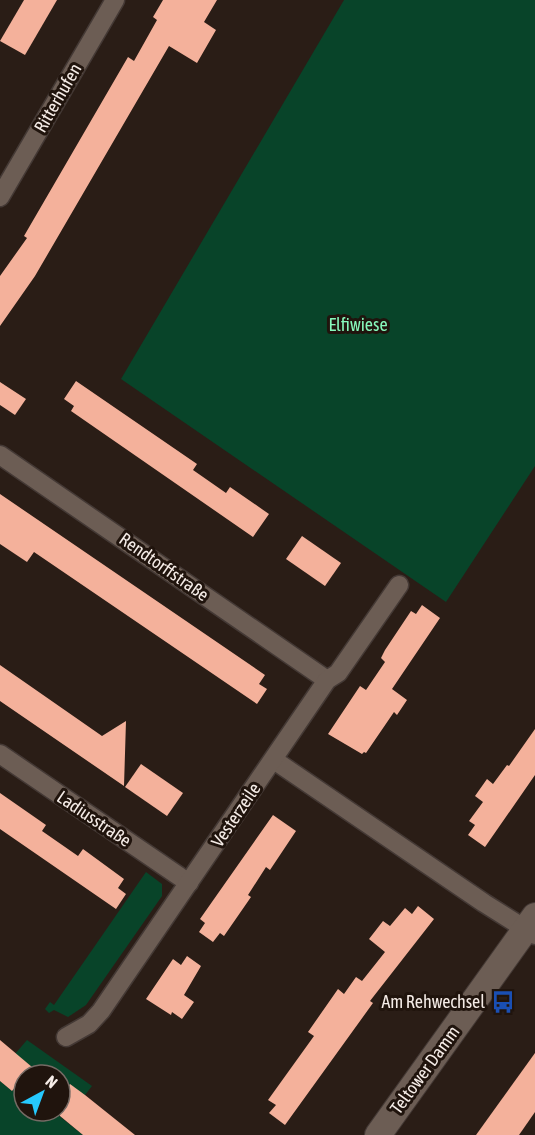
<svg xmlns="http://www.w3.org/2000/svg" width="535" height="1135" viewBox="0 0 535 1135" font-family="'Asap Condensed',sans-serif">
  <rect width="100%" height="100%" fill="#2a1d16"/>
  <!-- green -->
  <g fill="#084429">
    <polygon points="344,0 535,0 535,466 446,602 121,379"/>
    <polygon points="146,872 162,884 162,896 86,1005 68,1017 54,1010 49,1013 45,1009 50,1002 54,1005"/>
    <polygon points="27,1040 92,1086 85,1095 60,1097 60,1075 26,1075 32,1067 15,1054"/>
    <polygon points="24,1077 24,1111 53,1111 83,1135 0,1135 0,1081 12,1091"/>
  </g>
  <!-- building -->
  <g fill="#f4b19b">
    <polygon points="24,0 57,0 25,55 0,41"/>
    <polygon points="163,0 217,0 204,22 216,30 197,63 169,46 35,276 0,326 0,276 27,238 24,236 128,57 134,61 157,20 153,17"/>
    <polygon points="76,381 197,464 193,470 226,493 230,487 269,514 253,537 71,411 74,406 64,399"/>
    <polygon points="0,382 26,399 15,415 0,405"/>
    <polygon points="0,494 265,675 259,684 267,689 257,704 34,552 27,562 0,544"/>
    <polygon points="302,536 341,563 325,586 286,559"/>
    <polygon points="422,605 440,618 392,689 407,700 397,715 394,712 366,753 364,752 362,754 328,734 360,686 366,690 385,662 381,658 385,650 411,611 416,614"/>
    <polygon points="0,665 102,736 126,721 124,786 0,701"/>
    <polygon points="535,729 535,775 485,847 468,835 475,825 469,821 483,802 475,796 487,779 493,784 507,765 509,766"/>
    <polygon points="141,764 183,793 167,816 125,787"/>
    <polygon points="0,793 46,825 42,831 78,856 83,849 124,879 118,888 126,894 116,909 0,829"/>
    <polygon points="273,815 296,831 270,870 266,867 248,895 251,897 224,936 220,933 213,942 199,932 205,923 200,919"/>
    <polygon points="418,906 434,919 370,1001 373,1003 285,1125 269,1113 276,1105 268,1100 314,1036 308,1032 338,989 344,994 356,977 362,981 385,952 369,939 383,921 390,926 405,908 412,914"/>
    <polygon points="187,956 201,966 184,995 194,1002 182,1019 172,1012 171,1015 146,999 173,959 181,965"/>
    <polygon points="0,1040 32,1067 12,1091 0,1081"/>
    <polygon points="535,1053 535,1112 519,1135 476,1135"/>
    <polygon points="70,1084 85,1095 135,1135 83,1135 60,1116 60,1097"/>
  </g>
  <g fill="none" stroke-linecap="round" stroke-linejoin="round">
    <!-- street casing -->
    <g stroke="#443935" stroke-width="21">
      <g id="street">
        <polyline points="0,197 115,0"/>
        <polyline points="0,455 327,680"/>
        <polyline points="0,754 189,883"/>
        <polyline points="274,760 484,903 535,935"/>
        <polyline points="66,1037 89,1024 101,1011 327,680 338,673 399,585"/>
      </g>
    </g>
    <!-- secondary casing -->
    <g stroke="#443935" stroke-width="28">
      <polyline id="secondary" points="378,1135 535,916"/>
    </g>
    <!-- street -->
    <use href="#street" stroke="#6c5d54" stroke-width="18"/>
    <!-- secondary -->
    <use href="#secondary" stroke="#6c5d54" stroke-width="26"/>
  </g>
  <!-- icons -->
  <defs>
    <g id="bus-bare" transform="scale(1.8)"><path d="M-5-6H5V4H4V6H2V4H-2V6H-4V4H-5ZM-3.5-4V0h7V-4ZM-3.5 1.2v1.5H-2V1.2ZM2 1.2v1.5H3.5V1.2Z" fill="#1a4fb4" stroke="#20140d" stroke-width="2.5" paint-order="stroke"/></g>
  </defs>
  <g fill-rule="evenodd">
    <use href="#bus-bare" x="503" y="1002"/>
  </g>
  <g text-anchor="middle" stroke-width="6" stroke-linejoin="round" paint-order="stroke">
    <!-- street labels -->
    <g font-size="18" fill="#f5ece7" stroke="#20140d">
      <text transform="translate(58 98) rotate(-60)" y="6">Ritterhufen</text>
      <text transform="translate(164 567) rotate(35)" y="6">Rendtorffstraße</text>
      <text transform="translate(236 815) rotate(-56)" y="6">Vesterzeile</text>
      <text transform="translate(94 819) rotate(34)" y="6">Ladiusstraße</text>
      <text transform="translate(425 1070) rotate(-54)" y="6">Teltower Damm</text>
    </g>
    <!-- park labels -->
    <g font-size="18" fill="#87f9bc" stroke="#20140d">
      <text x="358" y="331">Elfiwiese</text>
    </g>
    <!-- poi labels -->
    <g font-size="18" fill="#f5ece7" stroke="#20140d" text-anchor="end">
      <text x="485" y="1008">Am Rehwechsel</text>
    </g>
  </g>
  <!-- north arrow -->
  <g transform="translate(42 1093) rotate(41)"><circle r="28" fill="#20140d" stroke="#756a64" stroke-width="1.5"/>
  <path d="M0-4.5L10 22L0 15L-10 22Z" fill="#26c9fe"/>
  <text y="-9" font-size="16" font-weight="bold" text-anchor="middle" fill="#f5ece7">N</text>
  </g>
</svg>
